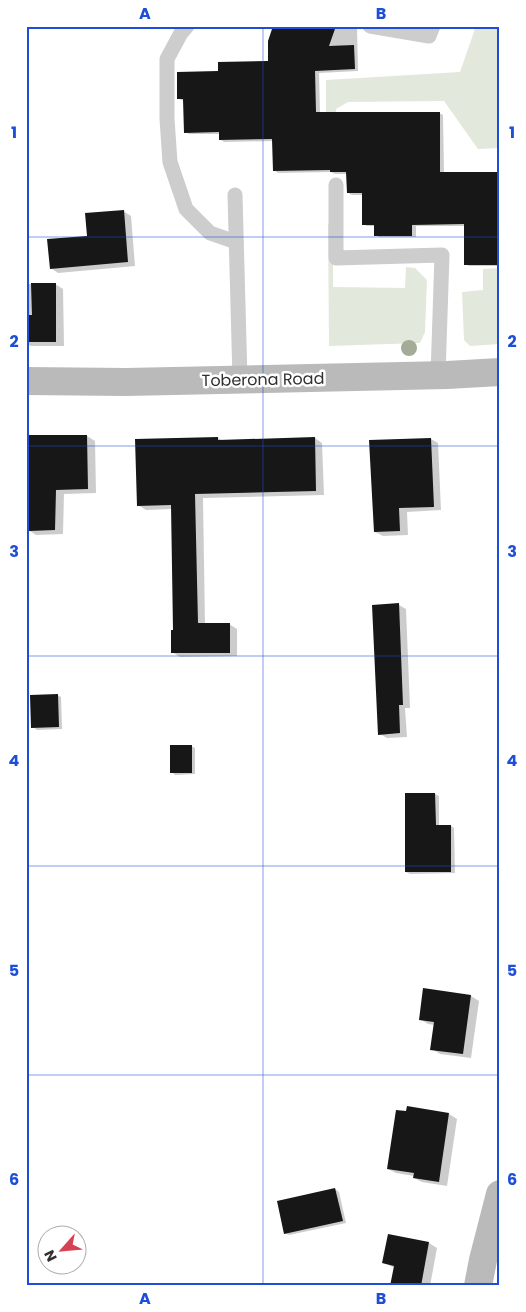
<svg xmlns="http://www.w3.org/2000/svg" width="526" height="1312" viewBox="0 0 526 1312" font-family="Poppins,sans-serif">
  <rect width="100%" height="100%" fill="#fff"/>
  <!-- green -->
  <g fill="#e3e8dc">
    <polygon points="476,26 500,26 500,148 478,149 444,101 348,102 336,109 336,119 326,119 326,80 460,72"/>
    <polygon points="328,224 333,225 333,287 405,288 406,267 415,268 427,280 425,332 420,343 329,346"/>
    <polygon points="500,268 500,344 470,346 464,340 462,292 483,290 483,269"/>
  </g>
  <!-- shadow -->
  <g fill="#0003">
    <polygon points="274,26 357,26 358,71 319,73 320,113 439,113 443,115 444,174 500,174 500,266 469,266 465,264 465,226 416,226 416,237 379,237 375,235 375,226 367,226 363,224 363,195 352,195 348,193 348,174 335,174 331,172 278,173 274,170 274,141 224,142 221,140 220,134 189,134 185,132 184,101 179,99 219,72 269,62"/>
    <polygon points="123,211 131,216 135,266 58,273 51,268 88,237"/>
    <polygon points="26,284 55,284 63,289 64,346 31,346 26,344"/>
    <polygon points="29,436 87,436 95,441 96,493 64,494 63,534 36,535 28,530"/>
    <polygon points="218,438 223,441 315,438 322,443 324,495 203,498 205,625 229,624 237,629 237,656 180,657 172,652 174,631 172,509 146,510 138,505"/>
    <polygon points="431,439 438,443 441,510 407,512 408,535 383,536 375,532"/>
    <polygon points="399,605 406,609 410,708 405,708 407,737 387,738 380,734"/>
    <polygon points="57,695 61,697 62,729 37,730 33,727"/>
    <polygon points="191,746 195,748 195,774 175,775 172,772"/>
    <polygon points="406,794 435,794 439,796 439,826 451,826 454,828 455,873 410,874 406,872"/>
    <polygon points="471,996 479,1001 471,1058 440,1054 432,1049 435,1025 428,1024 420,1019"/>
    <polygon points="449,1114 457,1119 447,1186 422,1182 414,1178 414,1176 396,1173 388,1169"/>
    <polygon points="335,1189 339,1192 346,1223 289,1235 285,1233"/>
    <polygon points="389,1236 429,1243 437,1248 430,1286 392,1286 395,1268 384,1263"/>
  </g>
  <!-- building -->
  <g fill="#171717">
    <polygon points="273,26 336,26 329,46 354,45 355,69 315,71 316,112 440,112 440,172 499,172 500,265 464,265 464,224 412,225 412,236 374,236 374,225 362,225 362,193 347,193 346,172 330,172 330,170 273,171 272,139 219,140 219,132 184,133 183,99 177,99 177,72 218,71 218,62 268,61 268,41"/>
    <polygon points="124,210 128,262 50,269 47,239 87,236 85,213"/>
    <polygon points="31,283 56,283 56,342 26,342 26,315 32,315"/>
    <polygon points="27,435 87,435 88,489 56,490 55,530 29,531 28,507 26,507"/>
    <polygon points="218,437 218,440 315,437 316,491 195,494 198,623 230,623 230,653 171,653 171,630 173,630 171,505 137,506 135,439"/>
    <polygon points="431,438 434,507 399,508 400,531 374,532 369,440"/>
    <polygon points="399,603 403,705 399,705 400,733 378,735 372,605"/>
    <polygon points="58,694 59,727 31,728 30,695"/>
    <rect x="170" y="745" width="22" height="28"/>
    <polygon points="405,793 435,793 436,825 451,825 451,872 405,872"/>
    <polygon points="423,988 471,995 463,1054 430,1050 434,1022 419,1020"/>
    <polygon points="407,1106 449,1113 439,1182 413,1178 414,1173 387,1169 396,1110 406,1111"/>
    <polygon points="335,1188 343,1221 284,1234 277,1201"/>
    <polygon points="388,1234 429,1242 421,1286 390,1286 394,1266 382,1263"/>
  </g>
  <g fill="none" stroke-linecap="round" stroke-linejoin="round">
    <!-- lane -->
    <g stroke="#cdcdcd" stroke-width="15">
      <polyline points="187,26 181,33 167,59 167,119 170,162 186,209 210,233 236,242"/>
      <polyline points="370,26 429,36 433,26"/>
      <polyline points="336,185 336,258 442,255 438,375"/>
      <polyline points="235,195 240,379"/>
    </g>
    <!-- secondary -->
    <g stroke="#bababa" stroke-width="28">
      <polyline points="26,381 126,382 447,375 500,372"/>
      <polyline points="478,1286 483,1260 500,1194"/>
    </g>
  </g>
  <!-- trees -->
  <circle fill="#a2ac96" cx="409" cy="348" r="8"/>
  <!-- grid -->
  <path fill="none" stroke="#1d4ed8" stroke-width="1" stroke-opacity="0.55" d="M 263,26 L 263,1286M 26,237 L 500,237M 26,446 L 500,446M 26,656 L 500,656M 26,866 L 500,866M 26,1075 L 500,1075"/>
  <g text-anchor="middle" stroke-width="5" stroke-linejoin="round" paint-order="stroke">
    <!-- street labels -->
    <g font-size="16" fill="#303030" stroke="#fff">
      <text transform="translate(263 379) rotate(-1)" y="6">Toberona Road</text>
    </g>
  </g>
  <!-- border -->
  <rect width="526" height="1312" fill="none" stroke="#ffffff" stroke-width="55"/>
  <!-- north arrow -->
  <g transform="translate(62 1250) rotate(243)"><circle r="24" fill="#ffffff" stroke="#acacac"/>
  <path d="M0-4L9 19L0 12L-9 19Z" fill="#d74154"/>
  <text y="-8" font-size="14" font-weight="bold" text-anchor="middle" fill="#303030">N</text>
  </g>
  <rect x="28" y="28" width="470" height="1256" fill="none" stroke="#1d4ed8" stroke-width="2"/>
  <g font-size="16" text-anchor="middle" font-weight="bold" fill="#1d4ed8">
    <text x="145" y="19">A</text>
    <text x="381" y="19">B</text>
    <text x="14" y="138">1</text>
    <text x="512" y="138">1</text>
    <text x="14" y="347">2</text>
    <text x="512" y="347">2</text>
    <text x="14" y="557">3</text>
    <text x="512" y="557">3</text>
    <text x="14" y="766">4</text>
    <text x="512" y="766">4</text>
    <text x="14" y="976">5</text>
    <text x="512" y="976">5</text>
    <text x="14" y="1185">6</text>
    <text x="512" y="1185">6</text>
    <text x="145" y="1304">A</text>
    <text x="381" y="1304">B</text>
  </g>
</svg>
